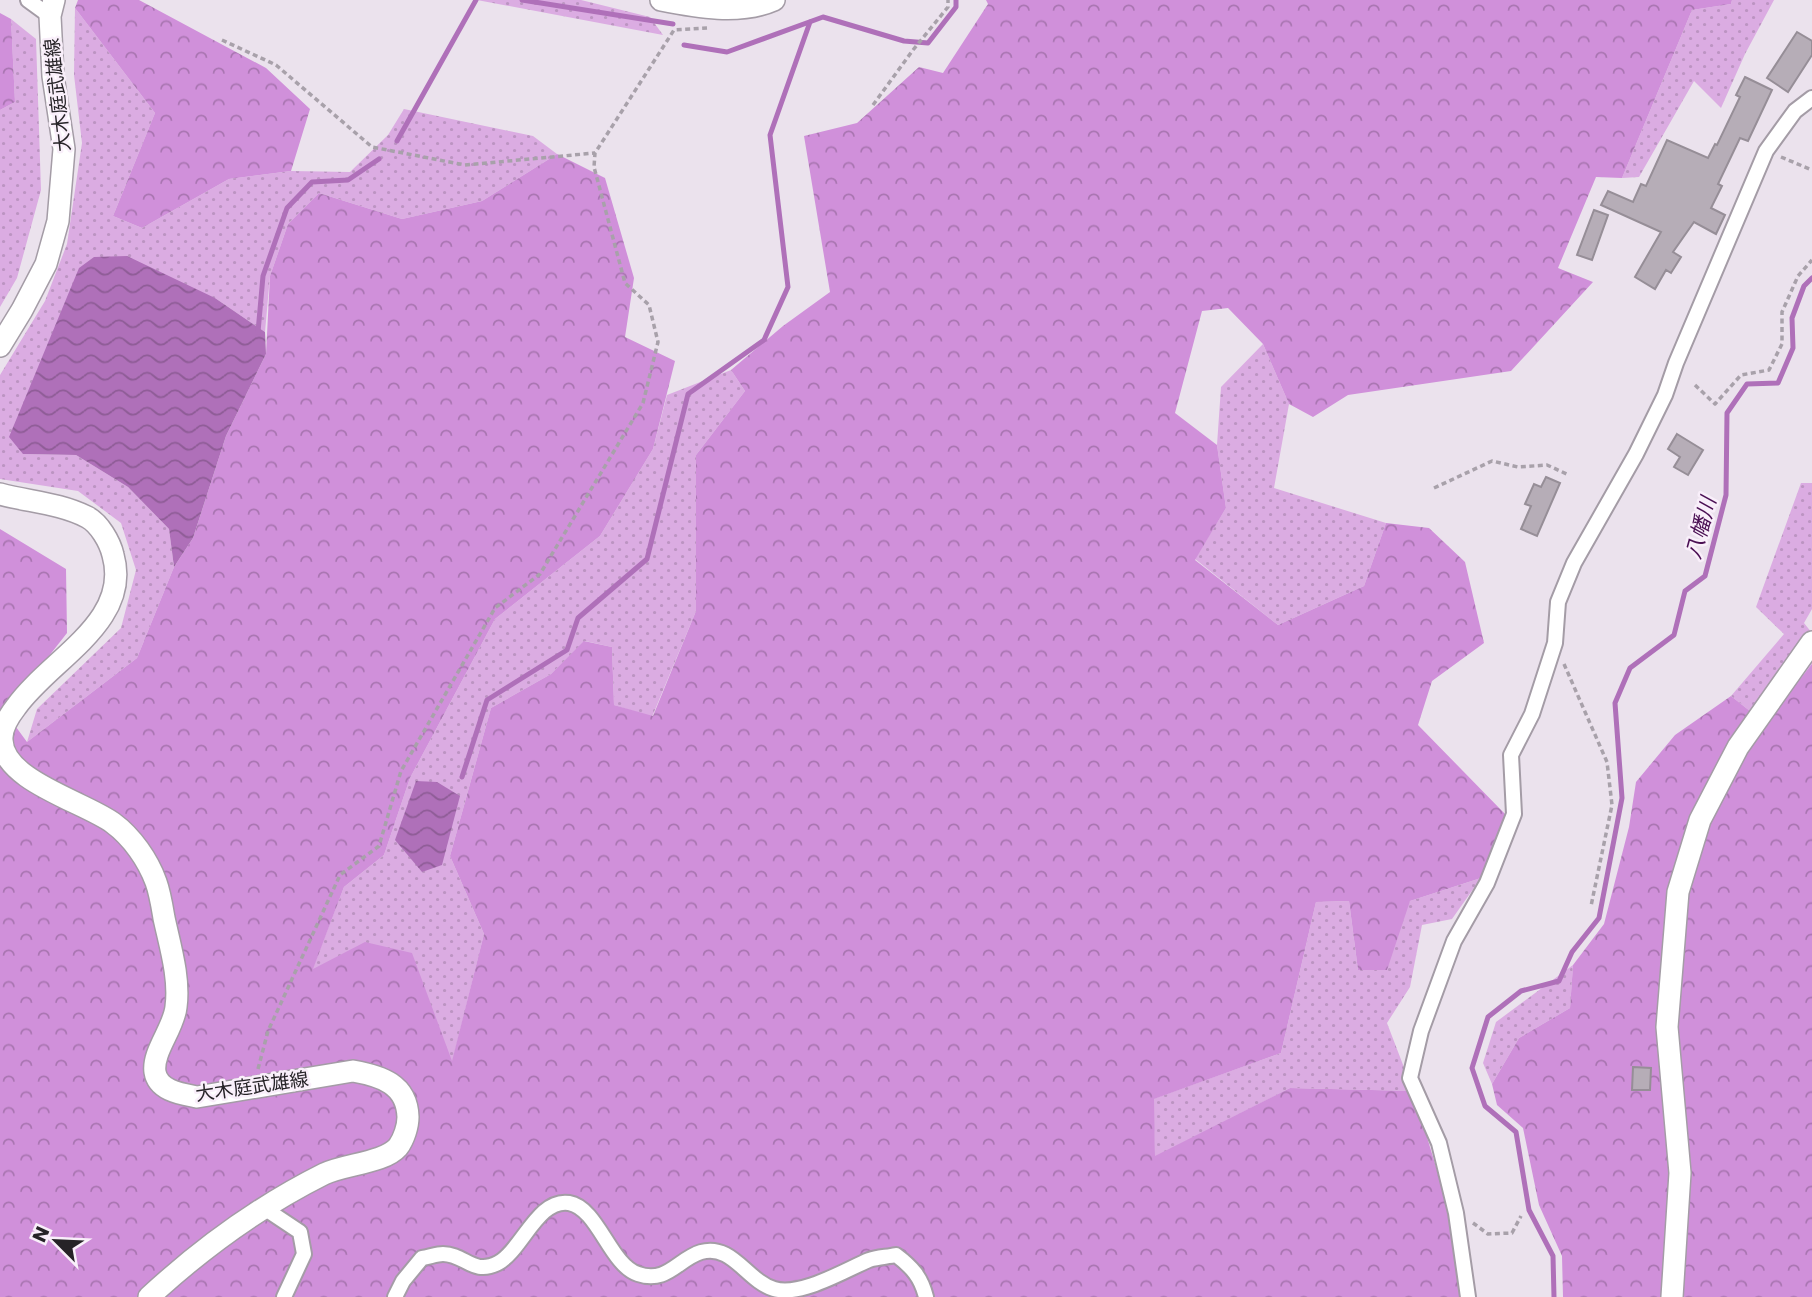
<svg xmlns="http://www.w3.org/2000/svg" width="1812" height="1297" viewBox="0 0 1812 1297" font-family="Poppins,'Noto Sans JP',sans-serif">
  <defs>
    <pattern id="grass-dots" width="8" height="8" patternUnits="userSpaceOnUse" patternTransform="scale(1.75)"><rect width="8" height="8" fill="#dbace2"/><path d="M2 2h.1M6 6h.1" fill="none" stroke="#bc94c2" stroke-width="1.8" stroke-linecap="round"/></pattern>
    <pattern id="forest-crowns" width="20" height="18" patternUnits="userSpaceOnUse" patternTransform="scale(1.75)"><rect width="20" height="18" fill="#d090da"/><path d="M2 6a3 3 0 1 1 6 0M12 15a3 3 0 1 1 6 0" fill="none" stroke="#a975b1"/></pattern>
    <pattern id="water-waves" width="16" height="10" patternUnits="userSpaceOnUse" patternTransform="scale(1.75)"><rect width="16" height="10" fill="#af70b9"/><path d="M0 5q4-4 8 0t8 0" fill="none" stroke="#8e5c96"/></pattern>
  </defs>
  <rect width="100%" height="100%" fill="#ebe2ed"/>
  <!-- grass -->
  <g fill="url(#grass-dots)">
    <polygon points="477,0 581,0 650,17 663,35"/>
    <polygon points="1732,0 1774,0 1745,54 1721,108 1694,81 1639,177 1622,178 1692,10 1731,4"/>
    <polygon points="75,8 155,113 113,216 142,228 229,179 291,171 350,172 388,135 404,109 533,136 557,154 482,201 402,219 319,193 288,224 270,276 265,332 215,298 23,454 76,455 128,487 169,529 174,567 137,658 27,742 37,709 121,628 136,570 121,523 78,491 0,479 0,375 45,301 67,244 82,143 74,75"/>
    <polygon points="11,19 36,39 41,190 17,278 0,307 0,110 15,102"/>
    <polygon points="1263,344 1289,404 1274,488 1386,523 1364,586 1278,625 1195,559 1226,508 1217,445 1221,387"/>
    <polygon points="731,370 745,391 696,455 696,611 652,717 614,705 612,647 585,641 551,674 491,708 450,856 484,934 452,1063 312,970 344,887 384,855 410,778 495,619 600,536 653,449 667,395"/>
    <polygon points="1801,483 1812,483 1812,609 1804,623 1812,633 1812,664 1765,723 1731,696 1784,634 1756,607"/>
    <polygon points="1481,878 1452,919 1422,925 1410,987 1387,1023 1413,1091 1290,1088 1155,1157 1153,1099 1281,1053 1316,902 1349,901 1358,970 1410,901"/>
    <polygon points="1573,965 1570,1008 1519,1038 1492,1084 1483,1063 1496,1022"/>
  </g>
  <!-- forest -->
  <g fill="url(#forest-crowns)">
    <polygon points="78,0 139,0 266,68 310,109 291,171 229,179 142,228 113,216 155,113 75,8"/>
    <polygon points="986,0 1732,0 1731,4 1692,10 1622,178 1596,177 1558,268 1593,282 1511,371 1348,395 1313,417 1289,404 1263,344 1228,308 1202,311 1175,413 1217,445 1226,508 1195,560 1278,625 1364,586 1386,523 1429,528 1465,562 1484,643 1432,681 1418,725 1505,814 1481,878 1410,901 1387,970 1358,970 1349,901 1316,902 1281,1053 1154,1099 1155,1156 1290,1088 1413,1091 1453,1223 1461,1297 0,1297 0,529 66,569 67,633 5,712 27,742 137,658 174,567 193,538 226,436 266,354 270,276 288,224 319,193 402,219 482,201 557,154 605,178 634,278 625,337 675,361 653,449 600,536 495,619 410,778 384,855 344,887 313,969 365,942 412,953 452,1061 484,934 450,856 491,708 551,674 584,641 612,647 614,705 653,716 696,611 696,455 745,391 731,370 783,326 830,292 804,136 857,123 919,67 943,73 988,4"/>
    <polygon points="0,13 11,19 15,102 0,110"/>
    <polygon points="1812,664 1812,1297 1563,1297 1562,1256 1539,1205 1523,1128 1497,1105 1492,1084 1519,1038 1570,1008 1573,965 1604,924 1629,827 1636,782 1675,735 1731,696 1765,723"/>
  </g>
  <!-- water -->
  <g fill="url(#water-waves)">
    <polygon points="127,256 215,298 265,332 266,354 226,436 193,538 174,567 169,529 128,487 76,455 23,454 9,437 79,268 94,257"/>
    <polygon points="416,781 437,782 460,796 442,865 422,872 395,840"/>
  </g>
  <g fill="none" stroke-linecap="round" stroke-linejoin="round">
    <!-- stream -->
    <g stroke="#af70b9" stroke-width="5">
      <polyline points="522,0 673,24"/>
      <polyline points="684,45 727,52 823,17 904,41 928,43 956,7 956,0"/>
      <polyline points="397,141 476,0"/>
      <polyline points="258,332 263,276 287,208 312,182 348,180 379,159"/>
      <polyline points="462,777 487,700 567,650 578,618 647,559 688,394 764,340 788,287 770,135 810,22"/>
      <polyline points="1554,1297 1553,1256 1529,1210 1516,1132 1485,1106 1472,1068 1488,1017 1521,991 1559,981 1572,952 1599,918 1622,798 1615,703 1630,668 1674,635 1685,591 1705,576 1726,495 1727,413 1747,384 1778,383 1793,348 1792,318 1804,286 1812,278"/>
    </g>
  </g>
  <!-- building -->
  <g fill="#b6adb7" stroke="#968e97" stroke-width="2">
    <polygon points="1797,32 1812,41 1812,55 1788,92 1767,78"/>
    <polygon points="1745,77 1772,90 1748,141 1740,138 1718,184 1722,186 1711,208 1725,215 1716,234 1694,222 1673,252 1681,257 1671,273 1666,270 1655,289 1635,277 1661,232 1601,205 1608,191 1633,202 1641,184 1646,186 1667,140 1708,158 1715,144 1717,145 1740,97 1736,95"/>
    <polygon points="1594,210 1608,215 1592,260 1577,255"/>
    <polygon points="1677,434 1703,450 1688,475 1674,467 1680,457 1668,449"/>
    <polygon points="1546,477 1560,483 1537,536 1521,529 1531,506 1525,504 1534,484 1541,487"/>
    <polygon points="1633,1067 1651,1068 1650,1090 1632,1090"/>
  </g>
  <g fill="none" stroke-linecap="round" stroke-linejoin="round">
    <!-- street casing -->
    <g stroke="#a49ca6" stroke-width="18">
      <g id="street">
        <polyline points="28,0 50,16"/>
        <polyline points="264,1208 300,1232 304,1254 284,1297"/>
        <path d="M 395,1297 L 403,1281 L 422,1258 C 429,1257 437,1254 443,1254 C 465,1254 473,1276 498,1263 C 522,1250 538,1198 569,1203 C 598,1208 610,1265 638,1274 C 667,1284 678,1259 701,1252 C 732,1243 747,1281 774,1289 C 801,1297 845,1270 869,1260 C 877,1257 887,1257 896,1255 C 912,1267 921,1277 926,1297"/>
        <polyline points="1468,1297 1456,1213 1439,1143 1410,1078 1421,1031 1454,941 1487,883 1514,814 1511,755 1532,714 1555,643 1558,602 1574,563 1636,454 1665,395 1676,363 1766,151 1795,111 1812,98"/>
      </g>
    </g>
    <!-- secondary casing -->
    <g stroke="#a49ca6" stroke-width="24">
      <g id="secondary">
        <path d="M 661,0 C 696,7 740,15 774,0"/>
        <polyline points="0,346 22,310 46,264 58,221 64,149 53,76 50,16 54,0"/>
        <path d="M 0,494 C 30,502 59,503 87,517 C 99,523 110,542 113,555 C 132,622 50,659 16,707 C 9,716 1,728 2,740 C 3,781 85,802 113,823 C 132,837 148,860 156,882 C 160,893 162,906 164,918 C 170,946 180,978 176,1007 C 174,1028 152,1052 155,1072 C 158,1091 182,1094 197,1097 L 353,1071 C 381,1076 407,1084 408,1117 C 408,1126 404,1139 398,1147 C 384,1163 345,1164 324,1174 C 260,1206 201,1249 149,1297"/>
        <polyline points="1672,1297 1680,1173 1667,1027 1678,892 1700,820 1738,747 1812,642"/>
      </g>
    </g>
    <!-- path -->
    <g stroke="#a8a1aa" stroke-width="3.5" stroke-dasharray="5 3.5" stroke-linecap="butt">
      <polyline points="222,40 276,65 372,147 465,165 595,153"/>
      <polyline points="873,105 913,50 948,7 948,0"/>
      <polyline points="1781,157 1812,170"/>
      <polyline points="1695,385 1715,404 1741,375 1769,370 1782,344 1782,312 1798,276 1812,260"/>
      <polyline points="1434,488 1492,461 1518,467 1547,465 1569,475"/>
      <polyline points="1564,664 1607,762 1612,805 1591,906"/>
      <polyline points="258,1069 268,1031 340,875 379,846 401,771 495,608 540,574 643,403 658,342 649,305 625,283 594,167 595,153 674,30 707,28"/>
      <polyline points="1473,1223 1488,1234 1512,1233 1521,1216"/>
    </g>
    <!-- street -->
    <use href="#street" stroke="#fff" stroke-width="14"/>
    <!-- secondary -->
    <use href="#secondary" stroke="#fff" stroke-width="21"/>
  </g>
  <g text-anchor="middle" stroke-width="5" stroke-linejoin="round" paint-order="stroke">
    <!-- street labels -->
    <g font-size="19" fill="#262327" stroke="#f9effa">
      <text transform="translate(57 95) rotate(-96)" y="7">大木庭武雄線</text>
      <text transform="translate(252 1086) rotate(-8)" y="7">大木庭武雄線</text>
    </g>
    <!-- water labels -->
    <g font-size="21" font-style="italic" fill="#4a0f53" stroke="#f9effa">
      <text transform="translate(1701 528) rotate(-75)" y="7">八幡川</text>
    </g>
  </g>
  <!-- north arrow -->
  <g transform="translate(56 1241) rotate(294)" stroke="#f9effa" stroke-width="5" paint-order="stroke">
  <path d="M0-5L12 26L0 18L-12 26Z" fill="#262327"/>
  <text y="-10" font-size="19" font-weight="bold" text-anchor="middle" fill="#262327">N</text>
  </g>
</svg>
